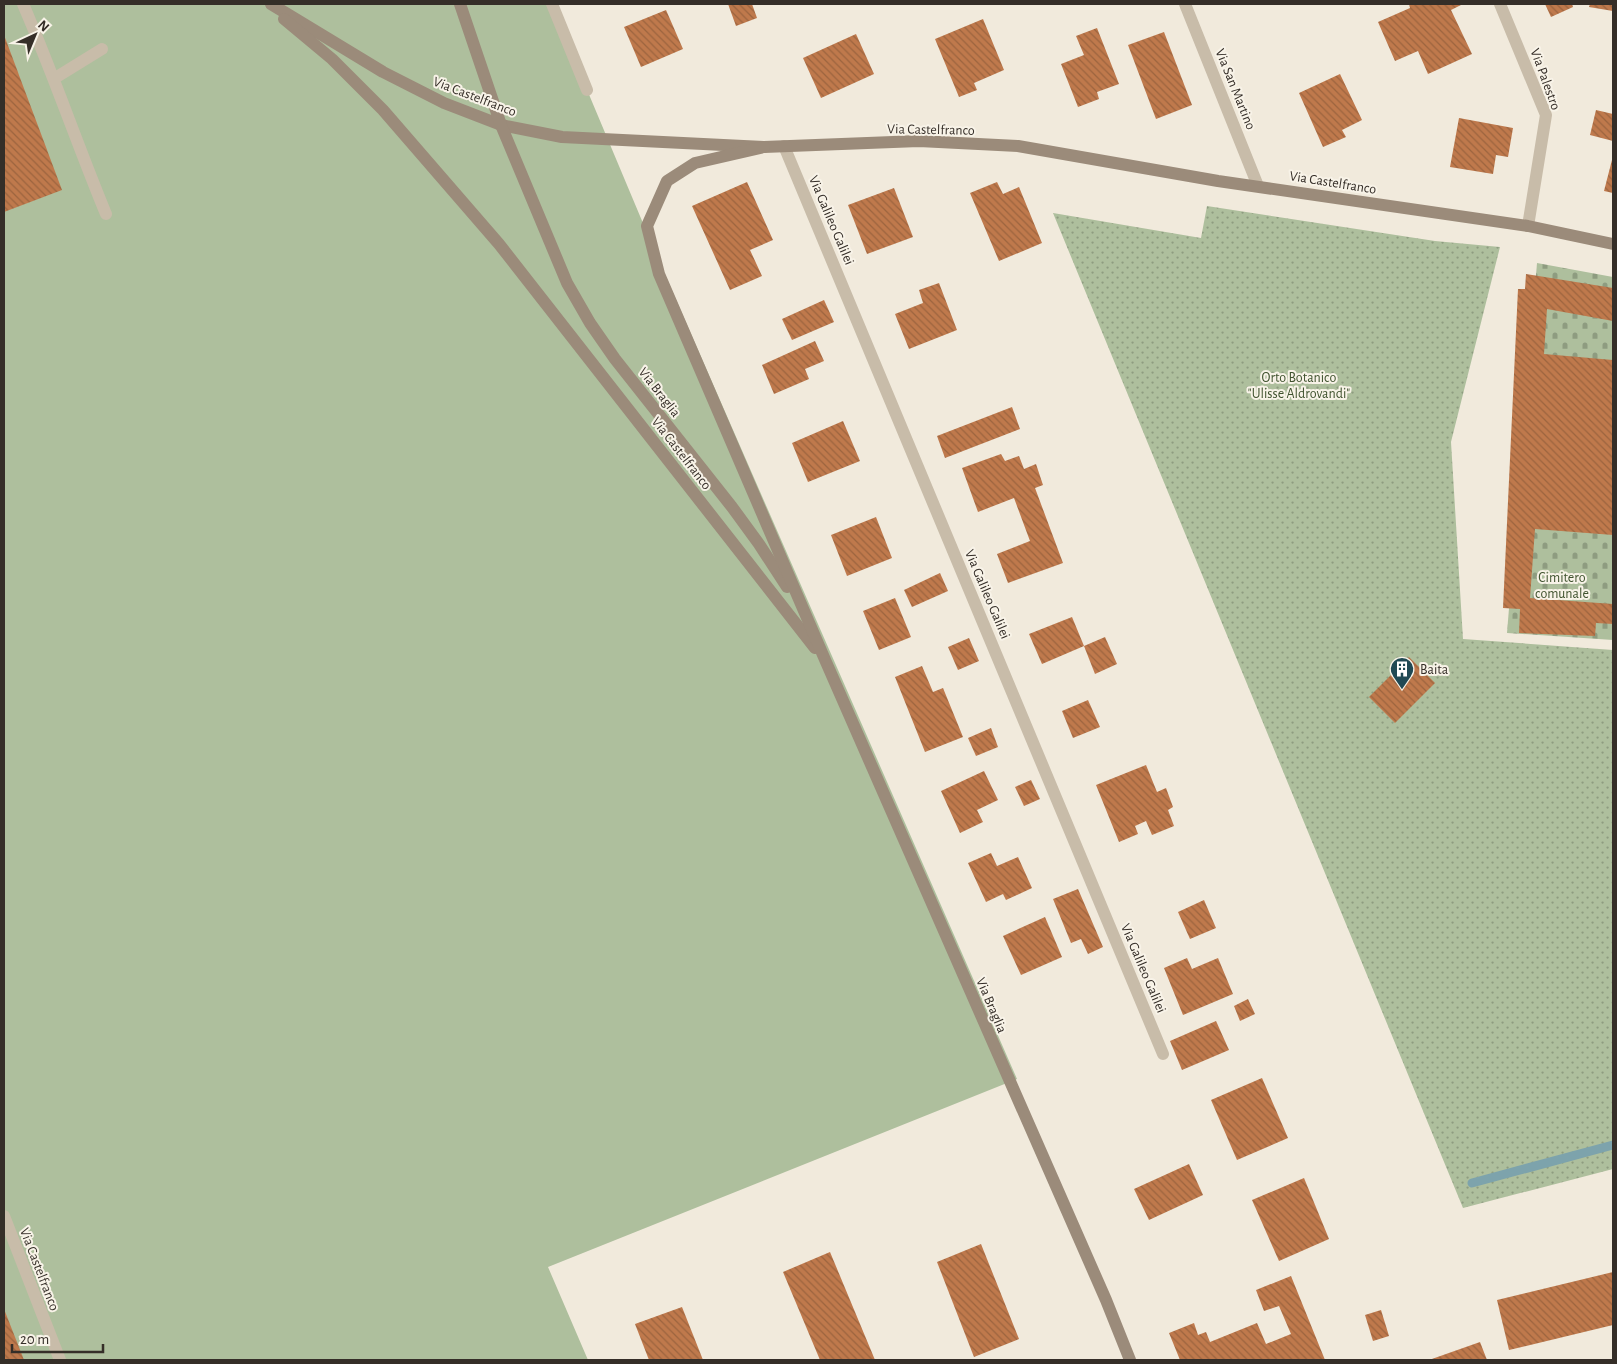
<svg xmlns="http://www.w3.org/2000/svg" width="1617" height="1364" viewBox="0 0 1617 1364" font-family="'Alegreya Sans',sans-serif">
  <defs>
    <pattern id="cemetery-stones" width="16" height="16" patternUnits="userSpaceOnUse" patternTransform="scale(1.25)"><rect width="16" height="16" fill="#aebf9d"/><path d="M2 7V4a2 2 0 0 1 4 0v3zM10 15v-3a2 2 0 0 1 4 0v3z" fill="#8e9c80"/></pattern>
    <pattern id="garden-dots" width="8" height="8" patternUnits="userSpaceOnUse" patternTransform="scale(1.25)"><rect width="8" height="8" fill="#aebf9d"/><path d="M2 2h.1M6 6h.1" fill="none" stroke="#8e9c80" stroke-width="1.8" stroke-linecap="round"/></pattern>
    <pattern id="building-back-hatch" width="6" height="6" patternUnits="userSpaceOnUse" patternTransform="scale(1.25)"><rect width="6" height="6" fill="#bf794c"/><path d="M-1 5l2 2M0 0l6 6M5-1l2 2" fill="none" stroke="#9c643f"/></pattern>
  </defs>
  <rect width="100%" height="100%" fill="#f1eadc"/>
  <!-- green -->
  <polygon fill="#aebf9d" points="4,4 551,4 653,247 1017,1079 548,1267 588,1360 4,1360"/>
  <!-- cemetery -->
  <polygon fill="url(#cemetery-stones)" points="1537,263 1613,277 1613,640 1507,633"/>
  <!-- garden -->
  <polygon fill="url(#garden-dots)" points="1207,206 1435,241 1500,247 1451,442 1463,639 1613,650 1613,1169 1463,1208 1053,213 1201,238"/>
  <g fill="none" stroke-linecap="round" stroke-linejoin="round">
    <!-- stream -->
    <polyline stroke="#7da3ac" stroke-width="9" points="1472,1183 1613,1145"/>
  </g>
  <!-- building -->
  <g fill="url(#building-back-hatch)">
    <polygon points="728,4 752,4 757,18 736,26"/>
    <polygon points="1409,4 1461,4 1461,5 1451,10 1472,54 1428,74 1418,51 1395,61 1378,22 1410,8"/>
    <polygon points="1545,4 1572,4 1573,7 1551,17"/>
    <polygon points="1590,4 1613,4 1613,11 1589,7"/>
    <polygon points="666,10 683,49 641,67 624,27"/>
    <polygon points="983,19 1004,70 974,83 977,90 959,97 935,39"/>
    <polygon points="1097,28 1119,84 1097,92 1099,99 1078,107 1061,64 1084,55 1076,36"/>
    <polygon points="1164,32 1192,105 1156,119 1128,45"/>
    <polygon points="856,34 874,74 821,98 803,58"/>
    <polygon points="4,35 62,190 4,212"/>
    <polygon points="1340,74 1362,120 1342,130 1346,137 1323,147 1299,93"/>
    <polygon points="1596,110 1613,114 1613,141 1590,135"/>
    <polygon points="1459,118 1513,128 1508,157 1496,155 1493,174 1450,167"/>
    <polygon points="1613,156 1613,193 1604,191"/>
    <polygon points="747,182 773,240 750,250 762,276 730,290 692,206"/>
    <polygon points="997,182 1003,194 1019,187 1042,243 999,261 970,193"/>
    <polygon points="894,188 913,237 867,254 848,205"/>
    <polygon points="1526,274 1613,288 1613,321 1547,309 1544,354 1613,360 1613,535 1535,529 1530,598 1613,604 1613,624 1596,623 1595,636 1519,633 1520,609 1503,608 1518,289 1525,289"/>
    <polygon points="939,283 957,330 909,349 895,314 923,303 919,290"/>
    <polygon points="824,300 834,322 792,340 782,319"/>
    <polygon points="815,341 824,361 805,369 809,379 774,394 762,365"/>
    <polygon points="1012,407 1020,429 945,458 937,436"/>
    <polygon points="843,421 860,461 808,482 792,443"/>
    <polygon points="1001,454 1005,461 1019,456 1024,469 1036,464 1043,485 1035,488 1063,563 1008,583 997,554 1030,541 1014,498 978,512 962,468"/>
    <polygon points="876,517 892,558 847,576 831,535"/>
    <polygon points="940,573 948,591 912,607 904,590"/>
    <polygon points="895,598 911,637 879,650 863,611"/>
    <polygon points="1072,617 1084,646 1042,664 1029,634"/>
    <polygon points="1105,637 1117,664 1095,674 1084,646"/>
    <polygon points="969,638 979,661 958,670 948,647"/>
    <polygon points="1409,657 1435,683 1395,723 1369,697"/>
    <polygon points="922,666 933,692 943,688 963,737 925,752 895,677"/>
    <polygon points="1088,700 1100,727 1073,738 1062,711"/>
    <polygon points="991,728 998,747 976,756 968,738"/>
    <polygon points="1146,765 1157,792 1166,788 1173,807 1168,810 1174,826 1152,835 1146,821 1135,826 1138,834 1119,842 1096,785"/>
    <polygon points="984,771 998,800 977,810 983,822 960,833 941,791"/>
    <polygon points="1031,780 1040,799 1024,806 1015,787"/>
    <polygon points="991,853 997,866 1018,857 1032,888 1006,900 1003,894 986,902 968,863"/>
    <polygon points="1078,889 1103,947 1088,954 1081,939 1071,943 1053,899"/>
    <polygon points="1204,900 1216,928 1190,939 1178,912"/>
    <polygon points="1045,917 1062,957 1021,975 1003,936"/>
    <polygon points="1187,958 1192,969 1218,958 1233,994 1183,1015 1164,968"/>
    <polygon points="1248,999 1255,1014 1240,1021 1234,1006"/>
    <polygon points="1216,1021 1229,1050 1182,1070 1170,1041"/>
    <polygon points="1262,1078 1288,1138 1237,1160 1211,1100"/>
    <polygon points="1189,1164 1203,1195 1149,1220 1134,1189"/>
    <polygon points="1304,1178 1329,1239 1279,1261 1252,1200"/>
    <polygon points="981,1244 1019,1339 974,1357 937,1262"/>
    <polygon points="830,1252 875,1360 820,1360 783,1272"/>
    <polygon points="1613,1272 1613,1325 1509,1350 1497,1300"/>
    <polygon points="1291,1276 1325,1360 1180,1360 1169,1333 1194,1323 1198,1335 1206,1332 1210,1342 1257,1323 1266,1344 1291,1334 1279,1306 1264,1311 1256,1290"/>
    <polygon points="682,1307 703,1360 649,1360 635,1324"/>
    <polygon points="4,1309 24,1360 4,1360"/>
    <polygon points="1381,1310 1389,1336 1373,1341 1365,1315"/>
    <polygon points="1480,1342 1487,1360 1429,1360"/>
  </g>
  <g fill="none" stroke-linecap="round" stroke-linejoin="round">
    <!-- lane -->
    <g stroke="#c8bca9" stroke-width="12">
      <path d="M 23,4 C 53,73 77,144 106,214"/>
      <polyline points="55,78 102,49"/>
    </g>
    <!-- street -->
    <g stroke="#c8bca9" stroke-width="12">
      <polyline points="552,4 587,90"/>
      <polyline points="1185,4 1258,186"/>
      <polyline points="1500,4 1546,115 1528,226"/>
      <polyline points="784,146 1163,1054"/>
      <polyline points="4,1216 60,1360"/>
    </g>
    <!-- secondary -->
    <g stroke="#9b8b7a" stroke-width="12">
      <polyline points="271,4 383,72 444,103 501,125 562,137 764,147 919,141 1018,146 1218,181 1528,226 1613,244"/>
      <polyline points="460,4 501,125 567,283 590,323 615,359 732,507 759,544 787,587"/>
      <polyline points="284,19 332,59 383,110 499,244 815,648"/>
      <polyline points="764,147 695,163 667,181 647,226 659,274 826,662 1106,1300 1130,1360"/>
    </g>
  </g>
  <!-- icons -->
  <defs>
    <g id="building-pin" transform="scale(1.25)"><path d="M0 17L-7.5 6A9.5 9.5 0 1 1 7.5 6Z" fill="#204954" stroke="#f8f3e8"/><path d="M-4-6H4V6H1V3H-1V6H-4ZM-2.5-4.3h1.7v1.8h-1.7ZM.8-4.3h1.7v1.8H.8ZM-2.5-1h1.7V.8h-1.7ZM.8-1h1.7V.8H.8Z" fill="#fff"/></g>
  </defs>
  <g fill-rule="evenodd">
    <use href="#building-pin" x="1402" y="669"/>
  </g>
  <g text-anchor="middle" stroke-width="4" stroke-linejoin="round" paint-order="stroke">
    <!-- street labels -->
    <g font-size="14" fill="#352e28" stroke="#f8f3e8">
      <text transform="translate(1546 79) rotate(70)" y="5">Via Palestro</text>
      <text transform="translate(1236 89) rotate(68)" y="5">Via San Martino</text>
      <text transform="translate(475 96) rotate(21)" y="5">Via Castelfranco</text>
      <text transform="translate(931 129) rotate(1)" y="5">Via Castelfranco</text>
      <text transform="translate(1333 182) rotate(9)" y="5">Via Castelfranco</text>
      <text transform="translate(832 220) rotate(67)" y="5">Via Galileo Galilei</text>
      <text transform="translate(660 392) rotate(52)" y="5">Via Braglia</text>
      <text transform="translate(682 453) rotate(52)" y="5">Via Castelfranco</text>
      <text transform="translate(988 594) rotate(67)" y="5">Via Galileo Galilei</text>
      <text transform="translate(1144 968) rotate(67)" y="5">Via Galileo Galilei</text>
      <text transform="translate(992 1005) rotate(67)" y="5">Via Braglia</text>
      <text transform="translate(40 1269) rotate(69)" y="5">Via Castelfranco</text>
    </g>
    <!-- park labels -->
    <g font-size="14" fill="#3f522e" stroke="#f8f3e8">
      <text x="1299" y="382">Orto Botanico<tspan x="1299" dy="16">"Ulisse Aldrovandi"</tspan></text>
      <text x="1562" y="582">Cimitero<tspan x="1562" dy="16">comunale</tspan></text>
    </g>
    <!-- poi labels -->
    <g font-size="14" fill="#352e28" stroke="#f8f3e8" text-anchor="start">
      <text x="1420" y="674">Baita</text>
    </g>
  </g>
  <!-- border -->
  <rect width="1617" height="1364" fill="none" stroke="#352e28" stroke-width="10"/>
  <!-- north arrow -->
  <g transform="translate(35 35) rotate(44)" stroke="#f8f3e8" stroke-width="4" paint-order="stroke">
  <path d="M0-4L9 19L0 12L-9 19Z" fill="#352e28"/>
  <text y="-8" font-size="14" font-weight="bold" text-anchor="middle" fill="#352e28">N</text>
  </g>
  <!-- scale -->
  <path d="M12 1344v8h91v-8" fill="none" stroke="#352e28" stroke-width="2.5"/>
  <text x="20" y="1344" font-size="15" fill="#352e28" stroke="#f8f3e8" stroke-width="4" paint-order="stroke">20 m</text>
</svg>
